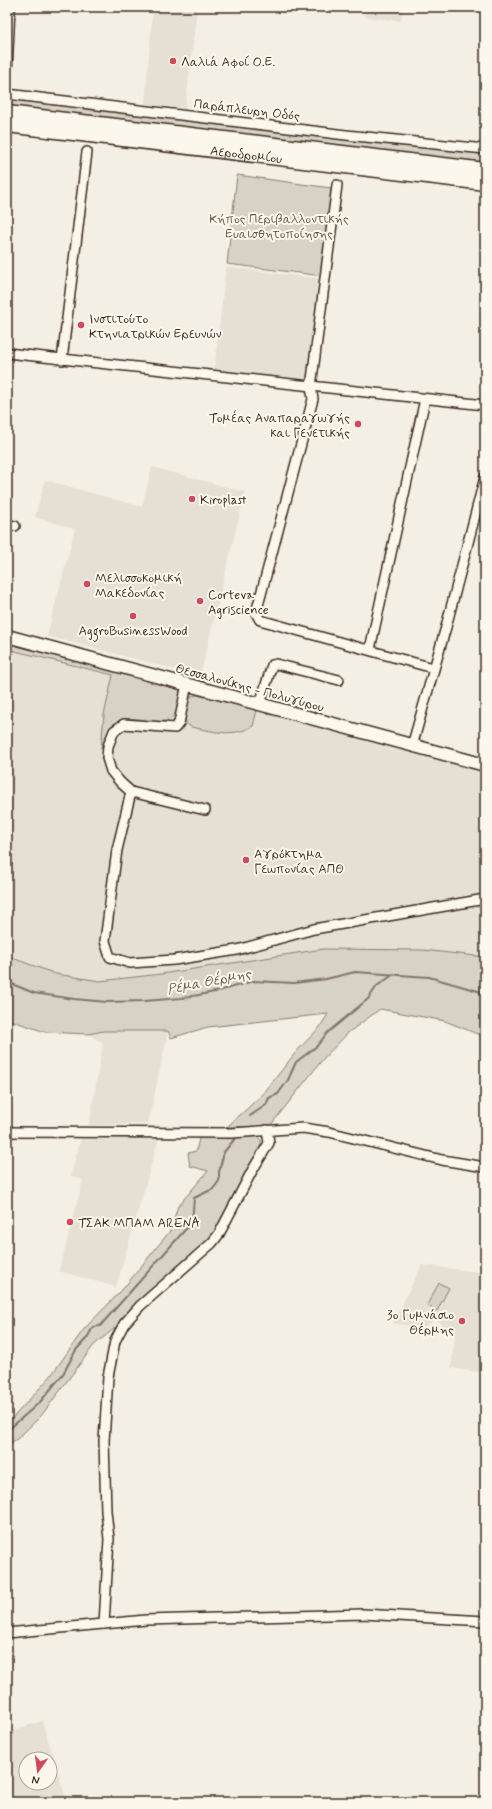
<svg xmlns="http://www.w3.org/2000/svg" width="492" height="1809" viewBox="0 0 492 1809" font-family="Mynerve,sans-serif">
  <rect width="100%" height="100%" fill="#f3efe4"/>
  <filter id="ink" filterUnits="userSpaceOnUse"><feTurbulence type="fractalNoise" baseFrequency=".025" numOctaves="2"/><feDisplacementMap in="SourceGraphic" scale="8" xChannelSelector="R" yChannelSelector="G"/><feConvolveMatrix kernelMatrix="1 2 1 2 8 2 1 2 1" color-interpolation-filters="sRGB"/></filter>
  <g filter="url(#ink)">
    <!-- built -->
    <g fill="#e5dfd4" fill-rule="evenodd">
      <polygon points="153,7 197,8 185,109 145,104"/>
      <polygon points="366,7 403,7 401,21 365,17"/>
      <polygon points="226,267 322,279 310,383 214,372"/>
      <polygon points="152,467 245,492 200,676 47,636 75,529 35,517 45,480 142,507"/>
      <polygon points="7,649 113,675 183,686 485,771 485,957 423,950 323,949 161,974 100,981 56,974 12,959 7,956"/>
      <polygon points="104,1031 168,1031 148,1124 89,1125 103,1043 88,1034"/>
      <polygon points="82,1134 160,1134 116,1287 59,1271 83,1180 71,1176"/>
      <polygon points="422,1265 485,1273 485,1373 451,1368 455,1336 436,1319 423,1328 393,1323"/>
      <path d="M 42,1721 L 67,1802 L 7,1802 L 7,1732 ZM 26,1759 L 50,1759 L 50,1783 L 26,1783 Z"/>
    </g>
    <!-- green -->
    <g fill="#d8d1c6" stroke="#8a7e72">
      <polygon points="7,98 485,153 485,166 7,109"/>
      <polygon points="237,175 331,188 323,276 227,264"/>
      <path d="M 7,642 L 179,688 C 182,694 179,699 178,706 C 171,735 142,713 122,720 C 109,724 106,737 101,748 L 104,715 L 113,675 L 7,649 Z"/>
      <path d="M 197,695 L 257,710 L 253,726 C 233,738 212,731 191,727 L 186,723 C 184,713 186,704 192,696 Z"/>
      <polygon points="323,949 423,950 485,957 485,1037 445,1021 380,1009 349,1032 323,1059 270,1126 227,1127 263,1094 296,1052 320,1027 328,1014 208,1027 171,1038 168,1031 104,1031 88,1034 45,1032 7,1019 7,956 56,974 100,981 161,974"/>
      <polygon points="250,1131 261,1140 261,1145 214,1237 140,1299 120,1324 94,1345 41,1416 17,1439 7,1445 7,1424 50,1377 84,1329 122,1290 170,1231 178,1206 208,1171 190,1166 188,1153 196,1151 200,1135"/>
      <polygon points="439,1283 449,1288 437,1311 427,1305"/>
    </g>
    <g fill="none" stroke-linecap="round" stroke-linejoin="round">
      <!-- stream -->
      <g stroke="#817468" stroke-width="2">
        <polyline points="7,982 34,993 74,999 107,1002 144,1001 182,998 215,992 253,981 294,983 326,979 355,972 429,977 485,993"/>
        <polyline points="250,1116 266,1105 269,1098 278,1094 288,1080 296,1062 317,1046 327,1033 368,999 377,986 394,974"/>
        <polyline points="7,1431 40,1402 63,1374 76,1350 87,1338 93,1327 100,1326 192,1222 194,1198 213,1189 219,1181 219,1172 224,1152 237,1136"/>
      </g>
      <!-- minor casing -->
      <g stroke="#3b2a1e" stroke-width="12">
        <g id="minor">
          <polyline points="7,72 10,7"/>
          <polyline points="7,94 346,135 485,149"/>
          <polyline points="337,185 311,387 313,399 256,613 260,620 433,668"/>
          <polyline points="7,353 485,405"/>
          <polyline points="62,360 87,152"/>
          <polyline points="7,525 15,526"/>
          <polyline points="370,649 425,399"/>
          <polyline points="187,684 179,723 175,728 124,724 114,731 108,746 107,758 111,771 120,782 131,792 205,810"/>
          <polyline points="260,704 272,665 276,664 339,680"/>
          <polyline points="412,746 446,627 485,477"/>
          <polyline points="131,792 117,850 105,941 110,957 130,963 174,960 237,950 314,929 485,899"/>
          <polyline points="7,1132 232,1133 303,1128 329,1132 442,1160 485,1167"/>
          <polyline points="104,1624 109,1539 106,1511 104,1441 108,1377 115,1341 124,1324 140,1306 212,1243 219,1234 252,1171 269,1143 267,1130"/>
          <polyline points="7,1633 146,1620 363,1614 485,1621"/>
        </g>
      </g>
      <!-- major casing -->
      <g stroke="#3b2a1e" stroke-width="15">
        <polyline id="major" points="7,636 485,765"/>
      </g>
      <!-- highway casing -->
      <g stroke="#3b2a1e" stroke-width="17">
        <g id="highway">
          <polyline points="7,113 485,170"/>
          <path id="s1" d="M 7,125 L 485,183"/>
        </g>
      </g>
      <!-- minor -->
      <use href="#minor" stroke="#fbf7ec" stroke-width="9"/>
      <!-- major -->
      <use href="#major" stroke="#fbf7ec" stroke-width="12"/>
      <!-- highway -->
      <use href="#highway" stroke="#fbf7ec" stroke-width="14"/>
    </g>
  </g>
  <!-- markers -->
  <g fill="#d1495b" stroke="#fbf7ec" stroke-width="1.5">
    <circle cx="173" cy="61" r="4"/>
    <circle cx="81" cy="325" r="4"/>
    <circle cx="358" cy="424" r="4"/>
    <circle cx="192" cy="499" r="4"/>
    <circle cx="87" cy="584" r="4"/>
    <circle cx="200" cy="601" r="4"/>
    <circle cx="133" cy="616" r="4"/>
    <circle cx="246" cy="860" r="4"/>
    <circle cx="70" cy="1222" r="4"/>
    <circle cx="462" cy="1321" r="4"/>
  </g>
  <g text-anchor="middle" stroke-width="4" stroke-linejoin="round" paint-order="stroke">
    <!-- poi labels -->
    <g font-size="13" fill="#3b2a1e" stroke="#fbf7ec" text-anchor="start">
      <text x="181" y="66">Λαλιά Αφοί Ο.Ε.</text>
      <text x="89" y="323">Ινστιτούτο<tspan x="89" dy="15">Κτηνιατρικών Ερευνών</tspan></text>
      <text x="350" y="422" text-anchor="end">Τομέας Αναπαραγωγής<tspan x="350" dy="15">και Γενετικής</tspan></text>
      <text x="200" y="504">Kiroplast</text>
      <text x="95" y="582">Μελισσοκομική<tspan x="95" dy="15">Μακεδονίας</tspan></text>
      <text x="208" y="599">Corteva<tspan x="208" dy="15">Agriscience</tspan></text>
      <text x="133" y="635" text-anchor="middle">AggroBusinessWood</text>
      <text x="254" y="858">Αγρόκτημα<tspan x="254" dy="15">Γεωπονίας ΑΠΘ</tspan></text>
      <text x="78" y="1227">ΤΣΑΚ ΜΠΑΜ ARENA</text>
      <text x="454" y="1319" text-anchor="end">3ο Γυμνάσιο<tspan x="454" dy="15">Θέρμης</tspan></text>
    </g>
    <!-- street labels -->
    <g font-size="13" fill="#3b2a1e" stroke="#fbf7ec">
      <text transform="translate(247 109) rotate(7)" y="5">Παράπλευρη Οδός</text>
      <text dy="5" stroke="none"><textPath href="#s1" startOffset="241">Αεροδρομίου</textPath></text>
      <text transform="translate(250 687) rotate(15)" y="5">Θεσσαλονίκης - Πολυγύρου</text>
    </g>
    <!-- park labels -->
    <g font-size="13" fill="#625448" stroke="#fbf7ec">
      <text x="279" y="223">Κήπος Περιβαλλοντικής<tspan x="279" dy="15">Ευαισθητοποίησης</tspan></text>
    </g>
    <!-- water labels -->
    <g font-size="14" font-style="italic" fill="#645549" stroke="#fbf7ec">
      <text transform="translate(209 981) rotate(-11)" y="5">Ρέμα Θέρμης</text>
    </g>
  </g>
  <!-- margin -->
  <rect width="492" height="1809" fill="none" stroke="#fbf7ec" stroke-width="24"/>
  <rect x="12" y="12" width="468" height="1785" fill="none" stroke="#3b2a1e" stroke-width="1.5" filter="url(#ink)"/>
  <!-- north arrow -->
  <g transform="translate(38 1771) rotate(194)"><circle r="19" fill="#fbf7ec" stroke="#aea59a"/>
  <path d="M0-3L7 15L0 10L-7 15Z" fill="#d1495b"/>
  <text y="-6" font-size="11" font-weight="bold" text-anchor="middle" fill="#3b2a1e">N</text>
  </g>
</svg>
